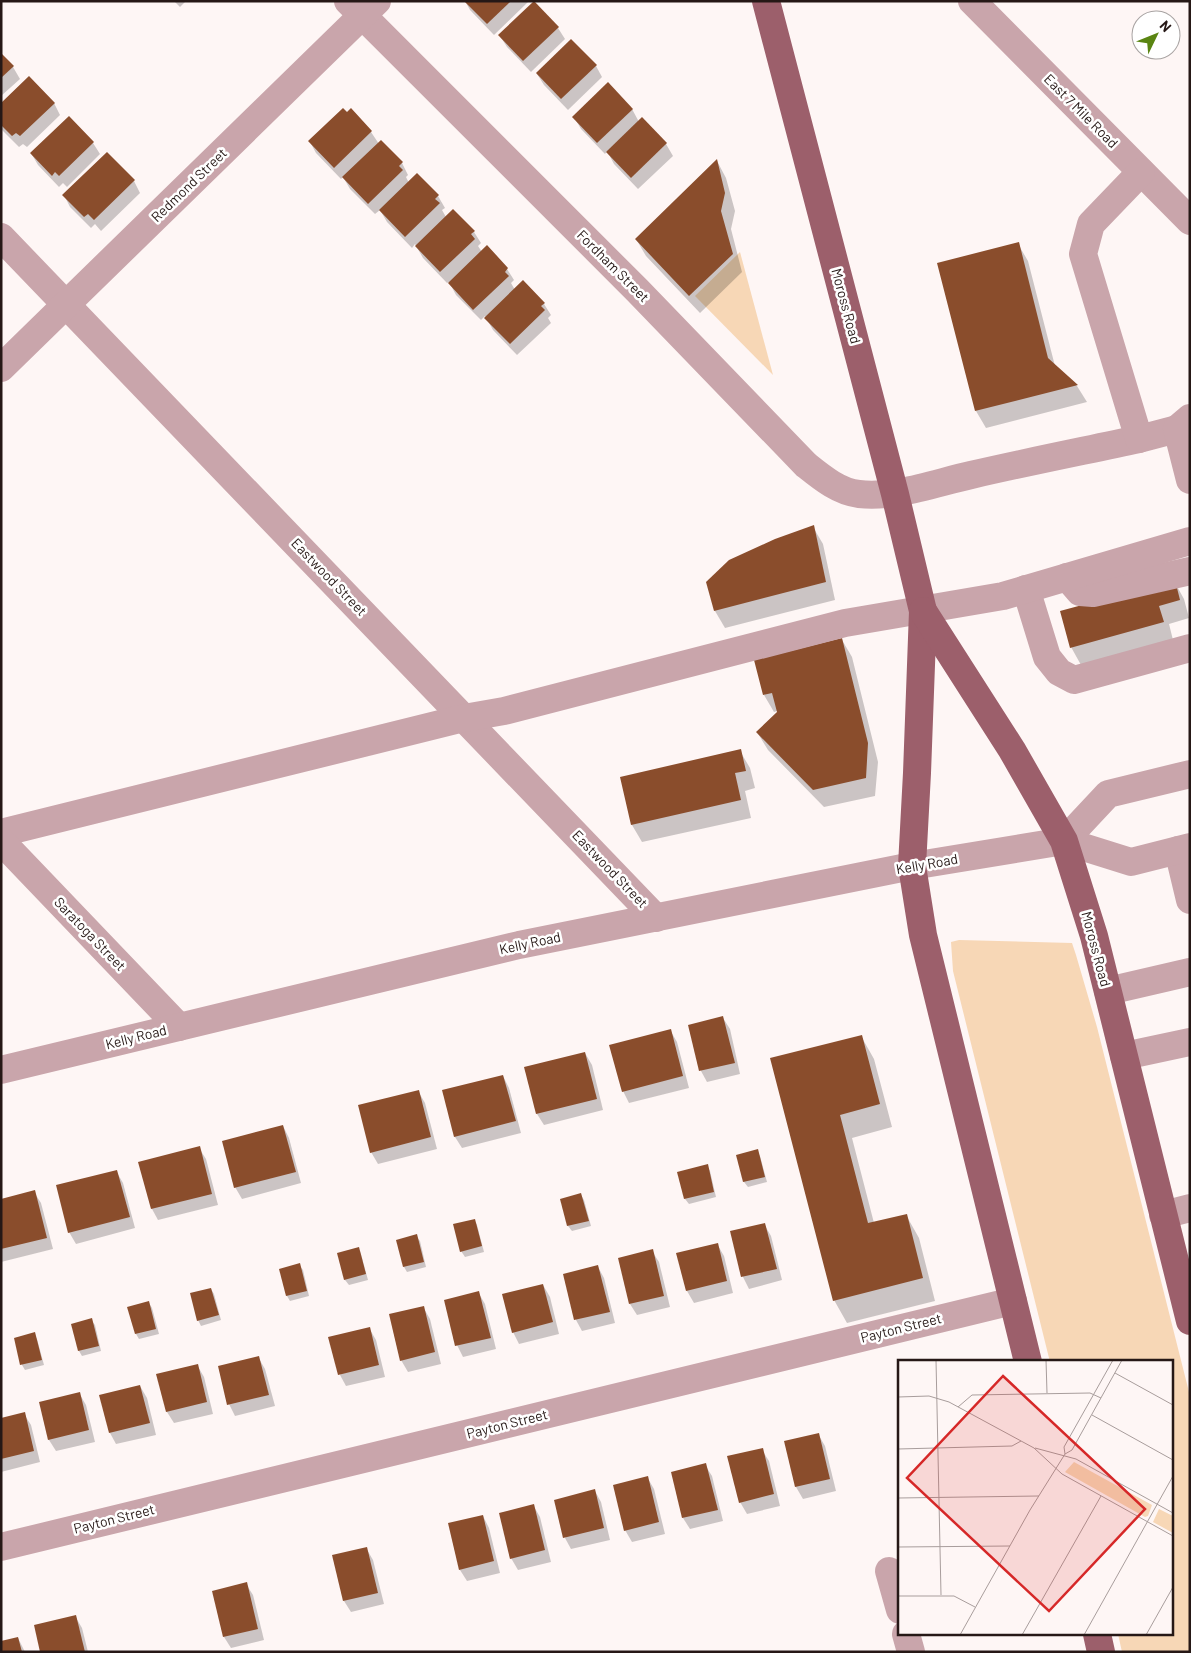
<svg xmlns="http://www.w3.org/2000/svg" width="1191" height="1653" viewBox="0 0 1191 1653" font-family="Barlow,sans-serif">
  <rect width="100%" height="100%" fill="#fef6f5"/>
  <!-- green -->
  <g fill="#f7d7b6">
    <polygon points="740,252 773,375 695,296"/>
    <polygon points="959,940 1072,943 1076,955 1097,1027 1190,1396 1190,1652 1122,1652 1118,1634 1172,1634 1172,1362 1050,1362 953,971 951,942"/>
  </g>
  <!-- shadow -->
  <g fill="#0003">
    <polygon points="174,1 186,1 180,7"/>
    <polygon points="465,1 528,1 528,2 494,35 470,10"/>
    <polygon points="558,28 565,39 531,72 507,47 500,36"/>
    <polygon points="1,55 13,67 20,79 1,96"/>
    <polygon points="596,66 602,77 568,110 544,85 537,74"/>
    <polygon points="54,103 60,115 27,147 23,144 19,147 1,129 1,105"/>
    <polygon points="632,109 639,122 642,119 666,144 673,156 638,189 614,164 607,151 605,154 581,129 574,117"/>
    <polygon points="351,110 371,132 379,144 402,163 408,175 406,177 409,183 417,175 438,196 445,208 442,210 446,217 474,232 481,243 478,246 482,252 486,247 507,269 514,280 511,283 515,290 544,304 551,315 548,318 551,323 517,355 493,330 485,316 481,320 456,295 449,282 447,283 423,258 415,244 412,248 387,222 380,210 375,214 350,189 343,177 341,179 316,153 310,142"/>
    <polygon points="93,143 100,154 67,187 63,183 59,187 38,165 31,153"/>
    <polygon points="717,161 726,178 735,211 731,229 742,272 700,313 646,256 636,239"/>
    <polygon points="134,181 140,193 101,231 95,224 91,228 70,207 64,195"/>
    <polygon points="1018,244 1028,261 1055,366 1077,386 1087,402 986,428 976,411"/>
    <polygon points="813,527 823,544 835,600 725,628 715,611 708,582"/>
    <polygon points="1174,581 1184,599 1189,618 1169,624 1173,640 1081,665 1071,647"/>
    <polygon points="842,640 852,657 878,762 875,796 824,807 768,750 757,732 780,710 774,712 764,695"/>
    <polygon points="740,751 750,768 755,788 745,791 751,818 642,842 632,825 622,778"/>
    <polygon points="723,1018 730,1029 740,1074 707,1082 701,1071 690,1026"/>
    <polygon points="670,1030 677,1042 689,1088 629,1103 623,1091"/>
    <polygon points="861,1036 874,1059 892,1127 852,1138 874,1223 906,1215 919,1238 935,1301 847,1323 834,1300 772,1059"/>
    <polygon points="585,1053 592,1065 603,1110 544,1125 537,1114 526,1068"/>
    <polygon points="503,1076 509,1088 521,1133 462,1148 455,1137 444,1091"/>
    <polygon points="418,1091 425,1103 437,1149 378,1164 371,1152"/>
    <polygon points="283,1126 289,1138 301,1183 242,1199 235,1187"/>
    <polygon points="199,1148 206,1159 218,1205 158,1220 152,1209 140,1163"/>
    <polygon points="757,1151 760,1156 767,1182 748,1187 744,1182 738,1156"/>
    <polygon points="707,1166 710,1171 716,1197 689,1204 685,1199 679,1173"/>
    <polygon points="116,1171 123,1183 135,1228 76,1244 69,1232"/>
    <polygon points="34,1192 41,1203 53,1249 1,1262 1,1200"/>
    <polygon points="581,1195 584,1200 591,1226 572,1231 568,1226"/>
    <polygon points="474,1220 477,1225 484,1252 465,1257 461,1251"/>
    <polygon points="764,1224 771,1236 782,1280 749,1289 743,1277 732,1232"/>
    <polygon points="416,1236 420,1241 426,1267 407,1272 404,1267 397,1241"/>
    <polygon points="717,1244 724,1256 733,1293 694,1303 687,1291 678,1254"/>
    <polygon points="358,1248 361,1254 368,1280 349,1285 345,1280 339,1254"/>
    <polygon points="652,1251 659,1262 670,1307 637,1315 630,1304"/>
    <polygon points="299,1265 303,1270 309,1296 290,1301 287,1296 280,1270"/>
    <polygon points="598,1267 604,1278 615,1323 582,1331 576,1320 565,1275"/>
    <polygon points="543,1285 550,1297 559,1334 519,1344 513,1332"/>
    <polygon points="211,1289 214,1294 221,1320 201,1326 198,1320"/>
    <polygon points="478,1292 485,1304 496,1349 463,1357 457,1345"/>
    <polygon points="149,1303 152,1308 159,1334 139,1339 136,1334 129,1308"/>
    <polygon points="423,1307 430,1319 441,1364 408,1372 401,1360"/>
    <polygon points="91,1320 95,1325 101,1351 82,1356 79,1351 73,1325"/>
    <polygon points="369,1328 376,1340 385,1377 346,1386 340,1375"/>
    <polygon points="34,1334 37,1339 44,1365 25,1370 22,1365 15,1338"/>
    <polygon points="258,1357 265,1369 275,1406 235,1416 229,1404"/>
    <polygon points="197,1365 204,1377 213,1414 174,1423 167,1412 158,1375"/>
    <polygon points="140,1386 147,1398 156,1435 116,1444 110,1433 100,1396"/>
    <polygon points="79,1393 86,1405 95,1442 56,1451 49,1440 40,1403"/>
    <polygon points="24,1414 31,1425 40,1462 1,1472 1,1420"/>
    <polygon points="818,1434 825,1446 836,1491 803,1499 796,1487 785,1442"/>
    <polygon points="762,1450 769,1461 780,1506 747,1514 740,1502"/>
    <polygon points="705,1465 712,1476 723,1521 690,1529 683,1518"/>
    <polygon points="647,1477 654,1489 665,1534 632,1542 625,1530"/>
    <polygon points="595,1491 601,1502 610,1540 571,1549 565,1538"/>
    <polygon points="533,1505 540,1517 551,1562 518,1570 511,1558"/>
    <polygon points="483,1516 489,1528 500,1573 467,1581 460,1570"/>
    <polygon points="366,1548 373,1560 384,1604 351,1612 344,1601"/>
    <polygon points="246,1584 253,1595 264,1640 231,1648 224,1637"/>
    <polygon points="75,1616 82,1628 88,1652 41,1652"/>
    <polygon points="18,1638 25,1652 1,1652"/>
  </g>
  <!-- building -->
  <g fill="#8a4d2c">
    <polygon points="464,1 511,1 487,24"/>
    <polygon points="534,1 559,27 523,61 498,35"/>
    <polygon points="571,39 597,65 561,99 536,73"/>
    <polygon points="1,53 14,66 1,78"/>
    <polygon points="29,76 55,103 20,136 16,133 12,136 1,125 1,103"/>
    <polygon points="608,82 633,109 597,143 572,117"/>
    <polygon points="343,108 347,112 351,108 372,131 334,168 308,141"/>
    <polygon points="69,116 94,142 59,176 55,172 52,176 30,153"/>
    <polygon points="642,117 667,143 631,178 606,152"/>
    <polygon points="381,140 403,162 399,166 403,170 368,204 342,177"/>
    <polygon points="107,152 135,180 94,220 88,214 84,217 62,195"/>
    <polygon points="717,159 725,193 721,211 733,254 689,296 635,239"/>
    <polygon points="417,173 439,195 435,199 440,203 405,237 379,210"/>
    <polygon points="453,209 475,231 471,234 475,239 440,272 415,246"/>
    <polygon points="1019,242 1048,358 1078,385 975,411 937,263"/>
    <polygon points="487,245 508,268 505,272 509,276 473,310 448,283"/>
    <polygon points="523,280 545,303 541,306 545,310 510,344 484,318"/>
    <polygon points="814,525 826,582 714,611 706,582 729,560 775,539"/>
    <polygon points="1175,580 1180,600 1159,606 1164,622 1070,648 1060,611"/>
    <polygon points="842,638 868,743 866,778 813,790 756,732 777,712 772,693 763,695 754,660"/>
    <polygon points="741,749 746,771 735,773 741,800 631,825 620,777"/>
    <polygon points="723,1016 735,1063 699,1071 688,1025"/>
    <polygon points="671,1029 683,1076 622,1092 609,1045"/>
    <polygon points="862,1035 880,1104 840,1115 868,1223 907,1214 923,1278 833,1301 770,1058"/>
    <polygon points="585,1052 597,1099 536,1114 524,1067"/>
    <polygon points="503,1075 516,1121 454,1137 442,1090"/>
    <polygon points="419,1090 431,1137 370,1153 358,1105"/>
    <polygon points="283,1125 296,1172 234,1188 222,1141"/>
    <polygon points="200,1146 212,1194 151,1209 138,1162"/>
    <polygon points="758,1149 765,1177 743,1182 736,1155"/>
    <polygon points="708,1164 714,1192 684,1199 677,1172"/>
    <polygon points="117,1170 130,1217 68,1233 56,1185"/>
    <polygon points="35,1190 47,1238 1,1249 1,1199"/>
    <polygon points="581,1193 589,1221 567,1226 560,1199"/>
    <polygon points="475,1219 482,1246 460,1252 453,1224"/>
    <polygon points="765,1223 777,1269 741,1277 730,1231"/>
    <polygon points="417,1234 424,1262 403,1267 396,1240"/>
    <polygon points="718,1243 727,1281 686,1291 676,1253"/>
    <polygon points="359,1247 366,1274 344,1280 337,1253"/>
    <polygon points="653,1249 664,1296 629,1304 618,1258"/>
    <polygon points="300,1263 307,1291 286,1296 279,1269"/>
    <polygon points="598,1265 610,1312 574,1320 563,1274"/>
    <polygon points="543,1284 553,1322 512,1333 502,1294"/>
    <polygon points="211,1288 219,1315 197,1321 190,1293"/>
    <polygon points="479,1291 491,1338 455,1346 444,1300"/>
    <polygon points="149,1301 156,1329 135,1334 127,1307"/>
    <polygon points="424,1306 435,1352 400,1361 389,1314"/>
    <polygon points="92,1318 99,1346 78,1351 71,1324"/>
    <polygon points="370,1327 379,1365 338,1375 328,1337"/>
    <polygon points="35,1332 42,1360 20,1365 14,1338"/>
    <polygon points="259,1356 269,1395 227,1405 218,1366"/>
    <polygon points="198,1364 207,1402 166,1412 156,1374"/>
    <polygon points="140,1385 150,1423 109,1433 99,1395"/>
    <polygon points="80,1392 89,1430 48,1440 39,1402"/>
    <polygon points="25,1412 34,1451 1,1459 1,1418"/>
    <polygon points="819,1433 830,1479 795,1487 784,1441"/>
    <polygon points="763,1448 774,1494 739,1503 727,1456"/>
    <polygon points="706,1463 718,1510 682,1518 671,1472"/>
    <polygon points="648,1476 659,1522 624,1531 613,1485"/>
    <polygon points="595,1489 604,1528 563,1538 554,1500"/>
    <polygon points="534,1504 545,1550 510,1559 499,1513"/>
    <polygon points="483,1515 494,1561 459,1570 448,1523"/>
    <polygon points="367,1547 378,1593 343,1601 332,1555"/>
    <polygon points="247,1582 258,1629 223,1637 212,1591"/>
    <polygon points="76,1615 85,1652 40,1652 34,1625"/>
    <polygon points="18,1637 22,1652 1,1652 1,1641"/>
  </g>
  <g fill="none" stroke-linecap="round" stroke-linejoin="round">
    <!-- minor -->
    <g stroke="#c9a5ab" stroke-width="28">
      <path d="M 348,1 L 637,290 L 806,465 C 821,477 839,492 859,494 C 897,498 935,483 971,475 C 1027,462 1083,451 1139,439"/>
      <polyline points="972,1 1190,221"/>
      <polyline points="1141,172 1091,224 1083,254 1139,439 1177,429"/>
      <polyline points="1,237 656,918"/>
      <polyline points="1,368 377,1"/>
      <polyline points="1190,418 1177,429 1190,480"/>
      <polyline points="1067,577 1080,592 1093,593 1190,571"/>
      <polyline points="1026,589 1047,657 1059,672 1074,680 1190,648"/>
      <polyline points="1,833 464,718 504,711 845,623 1003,596 1190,541"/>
      <polyline points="1,841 179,1027"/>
      <polyline points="1064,841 1108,794 1190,774"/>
      <polyline points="1178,850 1190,900"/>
      <polyline points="1108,991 1190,972"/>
      <polyline points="1124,1056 1190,1042"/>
      <polyline points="1,1070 519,945 912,866 1064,841 1131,862 1190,847"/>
      <polyline points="1163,1215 1190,1208"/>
      <polyline points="1,1547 1013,1301"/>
      <polyline points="889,1571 900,1610"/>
      <polyline points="906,1634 911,1652"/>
    </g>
    <!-- major -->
    <g stroke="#9c5f6b" stroke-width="28">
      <polyline points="766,1 895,494 923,611 917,773 912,866 923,935 1028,1362"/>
      <polyline points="923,611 1012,750 1064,841 1094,936 1190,1321"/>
      <polyline points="1097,1634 1101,1652"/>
    </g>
  </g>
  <g text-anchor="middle" stroke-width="5" stroke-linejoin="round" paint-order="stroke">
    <!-- street labels -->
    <g font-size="14" fill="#261816" stroke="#fff">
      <text transform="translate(1081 111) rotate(45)" y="5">East 7 Mile Road</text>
      <text transform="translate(189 185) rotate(-44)" y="5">Redmond Street</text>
      <text transform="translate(613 266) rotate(45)" y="5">Fordham Street</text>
      <text transform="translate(846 306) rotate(75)" y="5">Moross Road</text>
      <text transform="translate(329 577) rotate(46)" y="5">Eastwood Street</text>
      <text transform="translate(927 864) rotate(-10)" y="5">Kelly Road</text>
      <text transform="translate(610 869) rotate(46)" y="5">Eastwood Street</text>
      <text transform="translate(90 934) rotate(46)" y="5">Saratoga Street</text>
      <text transform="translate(530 943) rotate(-12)" y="5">Kelly Road</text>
      <text transform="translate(1096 949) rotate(75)" y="5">Moross Road</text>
      <text transform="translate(136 1037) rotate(-14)" y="5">Kelly Road</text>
      <text transform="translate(901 1328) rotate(-14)" y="5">Payton Street</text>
      <text transform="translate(507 1424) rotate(-14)" y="5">Payton Street</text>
      <text transform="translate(114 1519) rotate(-14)" y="5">Payton Street</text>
    </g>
  </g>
  <!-- overview -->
  <g transform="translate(898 1360)">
    <rect width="275" height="275" fill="#fef6f5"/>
    <path d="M 176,102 L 254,145 L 250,156 L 247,157 L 167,112 ZM 261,149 L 275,156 L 275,173 L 255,162 Z" fill="#f7d7b6"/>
    <path fill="none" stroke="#a89d9c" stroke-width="1" d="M 38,0 L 43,235M 148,0 L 149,33M 217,13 L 275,45M 0,37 L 31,36 L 51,42 L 136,88 L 164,114 L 275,176M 60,47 L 74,35 L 192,33 L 203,38M 194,55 L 275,100M 137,88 L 178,99 L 275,153M 0,89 L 114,86 L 123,81M 167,94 L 166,87 L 215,0M 0,138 L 141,136M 0,187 L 112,186M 0,236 L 56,236 L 77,247M 62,275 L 132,150 L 167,94 L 174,90 L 224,0M 124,275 L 203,136M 186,275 L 275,116M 248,275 L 275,227"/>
    <path fill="#d62828" fill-opacity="0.15" stroke="#d62828" stroke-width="2.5" d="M 105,16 L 247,149 L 151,251 L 9,118 Z"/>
    <rect width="275" height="275" fill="none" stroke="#261816" stroke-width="2.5"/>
  </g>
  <!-- border -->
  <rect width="1191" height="1653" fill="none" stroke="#261816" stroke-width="5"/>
  <!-- north arrow -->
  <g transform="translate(1156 35) rotate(47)"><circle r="24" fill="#ffffff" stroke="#a8a3a2"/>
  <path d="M0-4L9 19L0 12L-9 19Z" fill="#5a8512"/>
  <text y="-8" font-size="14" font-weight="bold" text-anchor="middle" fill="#261816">N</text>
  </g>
</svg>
